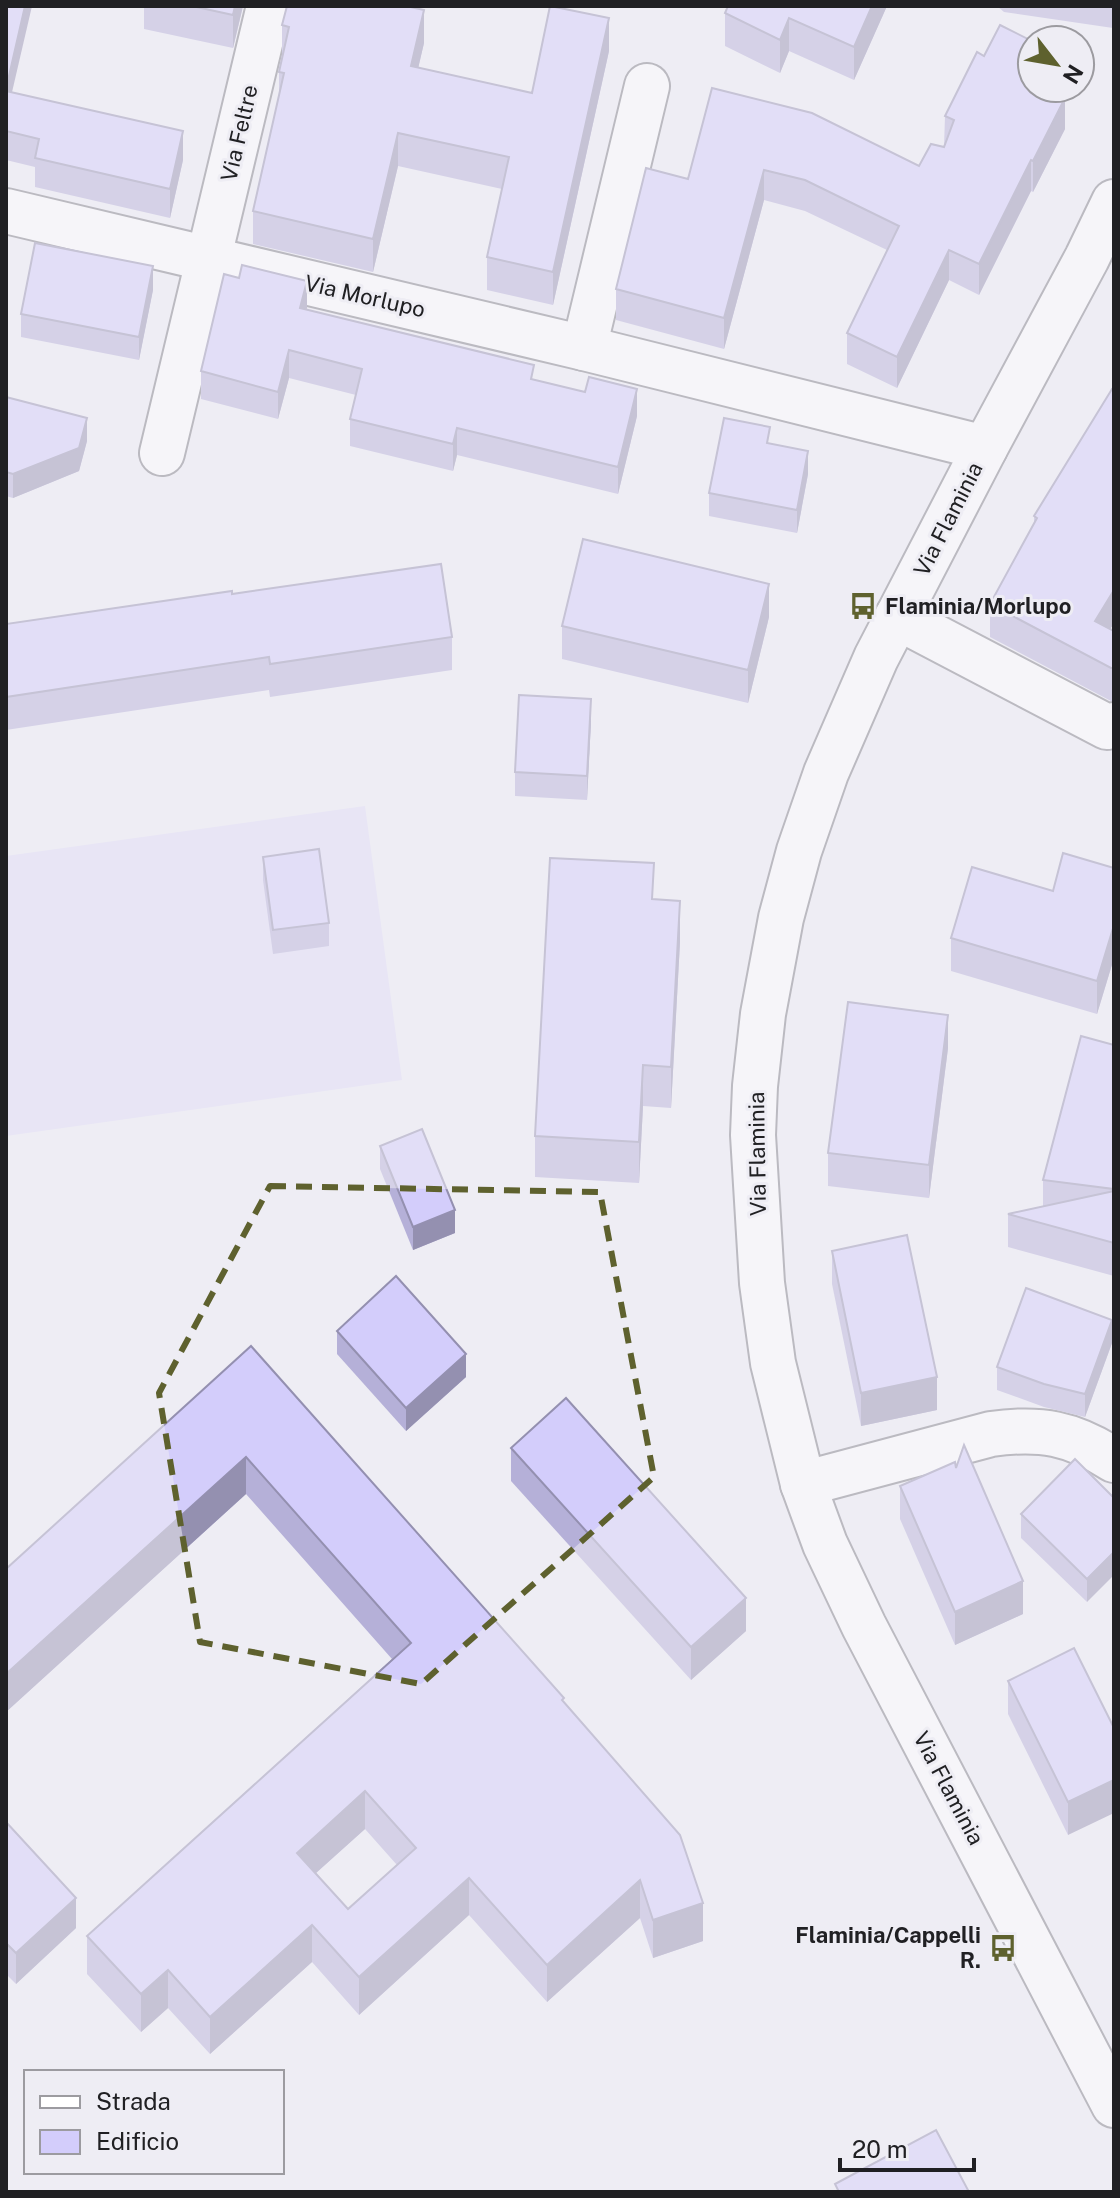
<svg xmlns="http://www.w3.org/2000/svg" width="1120" height="2198" viewBox="0 0 1120 2198" font-family="'Public Sans',sans-serif">
  <rect width="100%" height="100%" fill="#eeedf4"/>
  <!-- grass -->
  <polygon fill="#dfdcf5" points="365,806 402,1080 6,1136 6,856"/>
  <g fill="none" stroke-linecap="round" stroke-linejoin="round">
    <!-- minor casing -->
    <g stroke="#7d7d83" stroke-width="48">
      <g id="minor">
        <polyline points="6,211 584,348 985,448"/>
        <polyline points="584,348 647,86"/>
        <polyline points="162,453 269,6"/>
        <polyline points="897,617 1107,727 1114,725"/>
        <path d="M 803,1484 L 991,1434 C 1041,1427 1072,1433 1114,1460"/>
      </g>
    </g>
    <!-- tertiary casing -->
    <g stroke="#7d7d83" stroke-width="48">
      <polyline id="tertiary" points="1114,202 1087,258 985,448 876,658 826,773 799,851 781,918 763,1014 755,1086 753,1135 762,1283 773,1363 803,1484 825,1544 864,1626 1114,2105"/>
    </g>
    <!-- minor -->
    <use href="#minor" stroke="#fff" stroke-width="44"/>
    <!-- tertiary -->
    <use href="#tertiary" stroke="#fff" stroke-width="44"/>
  </g>
  <!-- wall -->
  <g fill="#b5b0d8" fill-rule="evenodd">
    <polygon points="6,6 12,92 183,160 170,218 35,187 35,167 6,160"/>
    <polygon points="144,6 243,6 233,48 144,29"/>
    <polygon points="728,6 887,6 854,80 789,51 780,73 725,46 725,13"/>
    <polygon points="997,6 1114,6 1113,28 1004,12"/>
    <polygon points="282,25 424,43 418,68 532,93 609,51 553,305 487,290 487,257 502,189 398,166 373,272 253,244 253,211 279,98 279,72 282,56"/>
    <polygon points="984,56 1068,88 1064,98 1065,129 1033,192 1031,191 979,295 949,280 897,388 847,364 847,333 887,250 805,211 764,200 724,349 616,320 616,289 688,179 712,88 919,166 944,147 945,116"/>
    <polygon points="239,278 306,310 534,380 637,416 618,494 457,455 453,471 350,446 350,419 356,395 289,378 278,419 201,399 201,371"/>
    <polygon points="153,290 139,360 21,337 21,314"/>
    <polygon points="1114,390 1114,623 1110,629 1114,631 1114,701 1111,701 990,637 990,604 1034,524 1034,516"/>
    <polygon points="6,397 87,441 79,471 13,498 6,496"/>
    <polygon points="770,444 808,474 797,533 709,516 709,493"/>
    <polygon points="232,594 452,637 452,670 270,697 269,690 6,730 6,624"/>
    <polygon points="769,617 748,703 562,659 562,626"/>
    <polygon points="591,722 587,800 515,796 515,772"/>
    <polygon points="263,857 329,923 329,946 273,954 263,880"/>
    <polygon points="1114,868 1114,958 1097,1014 951,971 951,938 1053,891"/>
    <polygon points="654,899 680,942 671,1108 643,1106 639,1183 535,1177 535,1136"/>
    <polygon points="1114,1045 1114,1276 1008,1247 1008,1214 1043,1206 1043,1180"/>
    <polygon points="948,1048 929,1198 828,1186 828,1153"/>
    <polygon points="380,1146 455,1233 413,1250 380,1169"/>
    <polygon points="832,1251 937,1410 861,1426 832,1284"/>
    <polygon points="337,1331 466,1377 406,1431 337,1354"/>
    <polygon points="1112,1343 1085,1417 1044,1407 997,1390 997,1367"/>
    <path d="M 251,1346 L 564,1703 L 703,1941 L 653,1958 L 640,1918 L 547,2002 L 469,1915 L 359,2015 L 312,1962 L 210,2054 L 168,2008 L 141,2032 L 87,1974 L 87,1936 L 392,1659 L 246,1494 L 6,1712 L 6,1569 ZM 365,1829 L 397,1865 L 348,1909 L 316,1873 Z"/>
    <polygon points="511,1448 746,1631 691,1680 511,1481"/>
    <polygon points="956,1468 1023,1614 955,1645 900,1519 900,1486"/>
    <polygon points="1114,1498 1087,1602 1021,1538 1021,1514"/>
    <polygon points="1008,1681 1114,1728 1068,1835 1008,1714"/>
    <polygon points="6,1822 76,1928 16,1984 6,1974"/>
  </g>
  <!-- shaded-wall -->
  <g fill="#9490b0">
    <polygon points="25,6 32,6 6,118 6,89"/>
    <polygon points="235,6 243,6 233,48 233,15"/>
    <polygon points="872,6 887,6 854,80 854,47"/>
    <polygon points="424,10 424,43 411,99 411,66"/>
    <polygon points="609,18 609,51 553,305 553,272"/>
    <polygon points="789,18 789,51 780,73 780,40"/>
    <polygon points="1054,88 1068,88 1068,90 1052,122 1052,92"/>
    <polygon points="1065,98 1065,129 1033,192 1033,161"/>
    <polygon points="183,131 183,160 170,218 170,189"/>
    <polygon points="398,133 398,166 373,272 373,239"/>
    <polygon points="1031,160 1031,191 979,295 979,264"/>
    <polygon points="764,170 764,200 724,349 724,318"/>
    <polygon points="949,250 949,280 897,388 897,357"/>
    <polygon points="153,266 153,290 139,360 139,337"/>
    <polygon points="307,281 307,308 300,335 300,308"/>
    <polygon points="289,350 289,378 278,419 278,392"/>
    <polygon points="637,389 637,416 618,494 618,467"/>
    <polygon points="87,418 87,441 79,471 13,498 13,474"/>
    <polygon points="457,428 457,455 453,471 453,444"/>
    <polygon points="808,451 808,474 797,533 797,510"/>
    <polygon points="769,584 769,617 748,703 748,670"/>
    <polygon points="1114,590 1114,623 1095,654 1095,621"/>
    <polygon points="591,699 591,722 587,800 587,776"/>
    <polygon points="680,901 680,942 671,1108 671,1067"/>
    <polygon points="1114,925 1114,958 1097,1014 1097,981"/>
    <polygon points="948,1015 948,1048 929,1198 929,1165"/>
    <polygon points="643,1065 643,1106 639,1183 639,1142"/>
    <polygon points="455,1210 455,1233 413,1250 413,1227"/>
    <polygon points="1112,1320 1112,1343 1085,1417 1085,1394"/>
    <polygon points="466,1354 466,1377 406,1431 406,1408"/>
    <polygon points="937,1377 937,1410 861,1426 861,1393"/>
    <polygon points="246,1457 246,1494 6,1712 6,1674"/>
    <polygon points="1114,1552 1114,1575 1087,1602 1087,1579"/>
    <polygon points="1023,1581 1023,1614 955,1645 955,1612"/>
    <polygon points="746,1598 746,1631 691,1680 691,1647"/>
    <polygon points="1114,1780 1114,1813 1068,1835 1068,1802"/>
    <polygon points="365,1791 365,1829 297,1890 297,1853"/>
    <polygon points="469,1878 469,1915 359,2015 359,1977"/>
    <polygon points="640,1880 640,1918 547,2002 547,1965"/>
    <polygon points="76,1898 76,1928 16,1984 16,1953"/>
    <polygon points="703,1903 703,1941 653,1958 653,1920"/>
    <polygon points="312,1925 312,1962 210,2054 210,2017"/>
    <polygon points="168,1970 168,2008 141,2032 141,1994"/>
  </g>
  <!-- building -->
  <g fill="#d3cdfb" stroke="#9490b0" stroke-width="2" fill-rule="evenodd">
    <polygon points="6,6 25,6 6,89"/>
    <polygon points="192,6 235,6 233,15"/>
    <polygon points="287,6 406,6 424,10 411,66 532,93 550,6 609,18 553,272 487,257 509,157 398,133 373,239 253,211 284,73 279,72 289,27 282,25"/>
    <polygon points="728,6 872,6 854,47 789,18 780,40 725,13"/>
    <polygon points="1000,25 1032,41 1032,88 1054,88 1052,92 1065,98 1033,161 1031,160 979,264 949,250 897,357 847,333 899,226 805,180 764,170 724,318 616,289 646,168 688,179 712,88 812,113 919,166 931,144 944,147 954,120 945,116 977,52 984,56"/>
    <polygon points="6,91 183,131 170,189 35,158 39,139 6,131"/>
    <polygon points="35,243 153,266 139,337 21,314"/>
    <polygon points="242,265 307,281 300,308 534,365 531,379 585,392 589,377 637,389 618,467 457,428 453,444 350,419 362,369 289,350 278,392 201,371 224,274 239,278"/>
    <polygon points="1112,389 1114,390 1114,590 1095,621 1114,631 1114,668 1111,668 990,604 1037,518 1034,516"/>
    <polygon points="6,397 87,418 79,448 13,474 6,472"/>
    <polygon points="724,418 770,427 767,443 808,451 797,510 709,493"/>
    <polygon points="583,539 769,584 748,670 562,626"/>
    <polygon points="441,564 452,637 270,664 269,657 6,697 6,624 232,591 232,594"/>
    <polygon points="519,695 591,699 587,776 515,772"/>
    <polygon points="319,849 329,923 273,930 263,857"/>
    <polygon points="1063,853 1114,868 1114,925 1097,981 951,938 972,867 1053,891"/>
    <polygon points="550,858 654,863 652,899 680,901 671,1067 643,1065 639,1142 535,1136"/>
    <polygon points="848,1002 948,1015 929,1165 828,1153"/>
    <polygon points="1081,1036 1114,1045 1114,1189 1043,1180"/>
    <polygon points="422,1129 455,1210 413,1227 380,1146"/>
    <polygon points="1114,1191 1114,1243 1008,1214"/>
    <polygon points="907,1235 937,1377 861,1393 832,1251"/>
    <polygon points="396,1276 466,1354 406,1408 337,1331"/>
    <polygon points="1026,1288 1112,1320 1085,1394 1044,1384 997,1367"/>
    <path d="M 251,1346 L 564,1698 L 562,1700 L 680,1835 L 703,1903 L 653,1920 L 640,1880 L 547,1965 L 469,1878 L 359,1977 L 312,1925 L 210,2017 L 168,1970 L 141,1994 L 87,1936 L 411,1643 L 246,1457 L 6,1674 L 6,1569 ZM 365,1791 L 416,1848 L 348,1909 L 297,1853 Z"/>
    <polygon points="566,1398 746,1598 691,1647 511,1448"/>
    <polygon points="964,1445 1023,1581 955,1612 900,1486 955,1462 956,1468"/>
    <polygon points="1075,1459 1114,1498 1114,1552 1087,1579 1021,1514"/>
    <polygon points="1074,1648 1114,1728 1114,1780 1068,1802 1008,1681"/>
    <polygon points="6,1822 76,1898 16,1953 6,1943"/>
    <polygon points="936,2130 969,2192 839,2192 835,2184"/>
  </g>
  <!-- marked area -->
  <path d="M0 0H1120V2198H0ZM 270,1186 L 600,1192 L 654,1477 L 421,1684 L 200,1642 L 159,1393 Z" fill="#eeedf4" fill-opacity=".55" fill-rule="evenodd"/>
  <path fill="none" stroke="#5e612e" stroke-width="6" stroke-dasharray="16 10" stroke-linejoin="round" d="M 270,1186 L 600,1192 L 654,1477 L 421,1684 L 200,1642 L 159,1393 Z"/>
  <!-- icons -->
  <defs>
    <g id="bus-bare" transform="scale(2.16)"><path d="M-5-6H5V4H4V6H2V4H-2V6H-4V4H-5ZM-3.5-4V0h7V-4ZM-3.5 1.2v1.5H-2V1.2ZM2 1.2v1.5H3.5V1.2Z" fill="#5e612e" stroke="#eeedf4" stroke-width="2.5" paint-order="stroke"/></g>
  </defs>
  <g fill-rule="evenodd">
    <use href="#bus-bare" x="863" y="606"/>
    <use href="#bus-bare" x="1003" y="1948"/>
  </g>
  <g text-anchor="middle" stroke-width="6" stroke-linejoin="round" paint-order="stroke">
    <!-- street labels -->
    <g font-size="22" fill="#202023" stroke="#eeedf4">
      <text transform="translate(239 133) rotate(-77)" y="8">Via Feltre</text>
      <text transform="translate(365 296) rotate(13)" y="8">Via Morlupo</text>
      <text transform="translate(948 519) rotate(-63)" y="8">Via Flaminia</text>
      <text transform="translate(757 1154) rotate(-91)" y="8">Via Flaminia</text>
      <text transform="translate(949 1788) rotate(62)" y="8">Via Flaminia</text>
    </g>
    <!-- poi labels -->
    <g font-size="22" font-weight="bold" fill="#202023" stroke="#eeedf4" text-anchor="start">
      <text x="885" y="614">Flaminia/Morlupo</text>
      <text x="981" y="1943" text-anchor="end">Flaminia/Cappelli<tspan x="981" dy="25">R.</tspan></text>
    </g>
  </g>
  <!-- border -->
  <rect width="1120" height="2198" fill="none" stroke="#202023" stroke-width="16"/>
  <!-- legend -->
  <rect x="24" y="2070" width="260" height="104" fill="#eeedf4" stroke="#9c9ba0" stroke-width="2"/>
  <rect x="40" y="2096" width="40" height="12" fill="#ffffff" stroke="#9c9ba0" stroke-width="2"/>
  <text x="96" y="2110" font-size="24" fill="#202023">Strada</text>
  <rect x="40" y="2130" width="40" height="24" fill="#d3cdfb" stroke="#9c9ba0" stroke-width="2"/>
  <text x="96" y="2150" font-size="24" fill="#202023">Edificio</text>
  <!-- north arrow -->
  <g transform="translate(1056 64) rotate(121)"><circle r="38" fill="#eeedf4" stroke="#9c9ba0" stroke-width="2"/>
  <path d="M0-6L14 30L0 20L-14 30Z" fill="#5e612e"/>
  <text y="-12" font-size="22" font-weight="bold" text-anchor="middle" fill="#202023">N</text>
  </g>
  <!-- scale -->
  <path d="M840 2158v12h134v-12" fill="none" stroke="#202023" stroke-width="4"/>
  <text x="852" y="2158" font-size="24" fill="#202023" stroke="#eeedf4" stroke-width="6" paint-order="stroke">20 m</text>
</svg>
